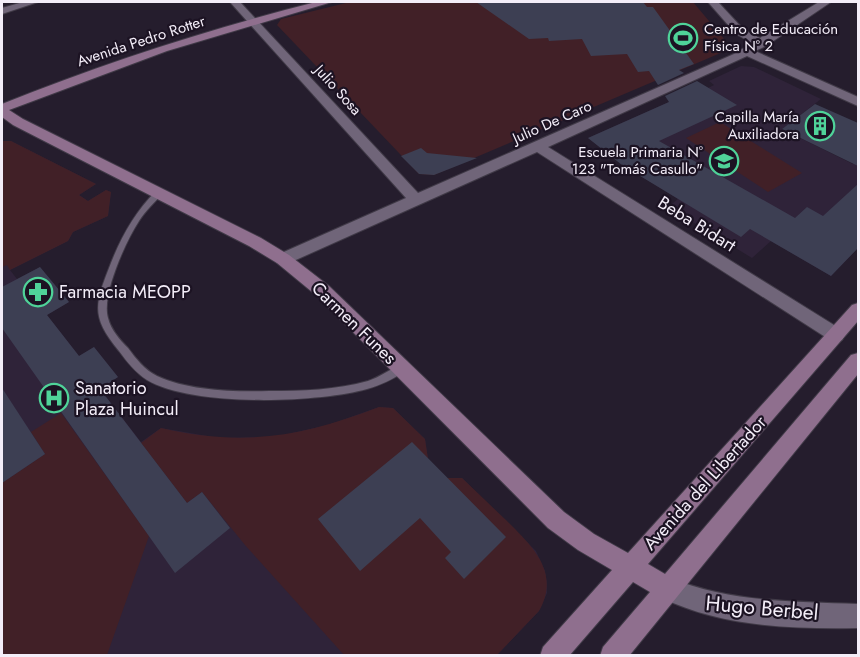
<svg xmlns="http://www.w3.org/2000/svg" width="860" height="657" viewBox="0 0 860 657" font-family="Jost,sans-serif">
  <rect width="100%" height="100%" fill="#251d2d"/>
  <!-- built -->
  <g fill="#2f2339">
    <polygon points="741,66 754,67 821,99 782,129 853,164 858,159 858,248 831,276 771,241 752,258 668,207 678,199 623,165 588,138 705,86 708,88 714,85 709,81"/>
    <polygon points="2,141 11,141 96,184 79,195 88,201 106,190 111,192 108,216 73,232 68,241 10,270 17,279 40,267 69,302 47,315 79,356 94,347 118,377 100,389 141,442 161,428 219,438 274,437 328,425 379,407 393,408 425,439 428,459 447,478 462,478 536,551 545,571 547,583 547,593 539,611 497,655 2,656"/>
  </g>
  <!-- green -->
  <g fill="#412027">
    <polygon points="350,2 693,2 725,40 723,52 434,175 419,174 277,25 281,19"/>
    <polygon points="720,122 802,173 768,192 686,138"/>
    <polygon points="2,141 11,141 96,184 79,195 88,201 106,190 111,192 108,216 73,232 68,241 10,270 7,265 2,267"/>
    <path d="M 379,407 L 393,408 L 425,439 L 428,459 L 447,478 L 462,478 C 477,492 491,506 506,520 C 532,546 561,572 539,611 L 497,655 L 344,655 L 245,545 L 202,492 L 187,503 L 141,443 L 161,428 C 243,447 301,437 379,407 Z"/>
    <polygon points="61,413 149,536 107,655 2,656 2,483 45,454 31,432"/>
  </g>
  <!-- building -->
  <g fill="#3d3f53">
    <polygon points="476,2 643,2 647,7 653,7 694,64 679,70 684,73 658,85 649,71 638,72 627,54 591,56 582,39 549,41 548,38 529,39"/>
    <polygon points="697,81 737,105 659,141 795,218 807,207 823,216 858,184 858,248 831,276 750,229 741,237 622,165 588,138 669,102 665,96"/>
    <polygon points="815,104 858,123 858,166 782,129"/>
    <polygon points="421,148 427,153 477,158 434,175 419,174 401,156"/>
    <polygon points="40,267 69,302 47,315 79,356 94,347 118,377 100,389 187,503 202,492 230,528 175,573 2,328 2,287"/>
    <polygon points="2,388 45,454 2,483"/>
    <polygon points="412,442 506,537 464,579 445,558 451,552 420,518 360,571 318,519"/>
  </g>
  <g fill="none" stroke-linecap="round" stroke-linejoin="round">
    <!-- lane casing -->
    <g stroke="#403a47" stroke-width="2">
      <path id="lane" d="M 156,191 L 159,191 L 163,193 C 155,202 146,210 139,221 C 126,241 101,295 108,318 C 111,330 120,340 128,348 C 136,359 145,370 157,376 C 189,391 235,392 269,391 C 301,391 337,390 368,381 C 380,377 390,369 401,365 L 404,366 L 406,369 L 404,372 C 393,379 381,385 367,389 C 318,403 192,407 147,380 C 136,373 127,362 119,351 C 92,318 94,306 109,268 C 120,239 134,213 156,191 Z"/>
    </g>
    <!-- street casing -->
    <g stroke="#403a47" stroke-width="2">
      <g id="street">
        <polygon points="23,2 38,2 2,14 2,8"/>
        <polygon points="230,2 240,2 418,193 734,54 752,43 736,34 708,2 718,2 744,30 760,38 819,2 831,2 766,46 755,51 858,97 858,106 747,56 548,147 842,330 845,335 842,340 836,342 830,340 537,152 289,263 277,263 275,259 277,255 406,198"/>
        <path d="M 668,577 C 731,603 791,601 858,604 L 858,628 C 791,629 721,627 660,597 L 656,589 L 660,581 Z"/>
      </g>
    </g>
    <!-- secondary casing -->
    <g stroke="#403a47" stroke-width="2">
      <path id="secondary" d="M 316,2 L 332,2 L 167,51 L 9,110 L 23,119 L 261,238 L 289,255 L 329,286 L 564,512 L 594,534 L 628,553 L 852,305 L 858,303 L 858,321 L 648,564 L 665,574 L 851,355 L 858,353 L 858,374 L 629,656 L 600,656 L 603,647 L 650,592 L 633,582 L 569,656 L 540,656 L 543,647 L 612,570 L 578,550 L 548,528 L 317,296 L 277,263 L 249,246 L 13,125 L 2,117 L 2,104 C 104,63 209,29 316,2 Z"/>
    </g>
    <!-- lane -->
    <use href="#lane" fill="#706579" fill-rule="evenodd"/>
    <!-- street -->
    <use href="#street" fill="#706579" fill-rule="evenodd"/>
    <!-- secondary -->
    <use href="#secondary" fill="#8f6f8e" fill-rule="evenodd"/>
  </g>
  <!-- icons -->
  <defs>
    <g id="stadium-ring" transform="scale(1.5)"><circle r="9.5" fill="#1c1323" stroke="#4fd399" stroke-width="1.5"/><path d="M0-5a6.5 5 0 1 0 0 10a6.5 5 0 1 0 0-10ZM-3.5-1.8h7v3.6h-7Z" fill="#4fd399"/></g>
    <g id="building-ring" transform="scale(1.5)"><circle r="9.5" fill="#1c1323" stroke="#4fd399" stroke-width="1.5"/><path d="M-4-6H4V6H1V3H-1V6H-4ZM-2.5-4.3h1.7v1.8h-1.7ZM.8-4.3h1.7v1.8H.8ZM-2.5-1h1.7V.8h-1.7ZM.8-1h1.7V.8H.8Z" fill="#4fd399"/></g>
    <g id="school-ring" transform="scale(1.5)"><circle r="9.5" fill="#1c1323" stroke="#4fd399" stroke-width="1.5"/><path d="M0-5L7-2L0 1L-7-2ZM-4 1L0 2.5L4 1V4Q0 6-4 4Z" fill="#4fd399"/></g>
    <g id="pharmacy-ring" transform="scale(1.5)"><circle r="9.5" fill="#1c1323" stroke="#4fd399" stroke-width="1.5"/><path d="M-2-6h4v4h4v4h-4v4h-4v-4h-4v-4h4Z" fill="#4fd399"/></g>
    <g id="hospital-ring" transform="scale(1.5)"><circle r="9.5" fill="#1c1323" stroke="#4fd399" stroke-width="1.5"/><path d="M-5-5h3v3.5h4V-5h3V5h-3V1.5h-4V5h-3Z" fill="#4fd399"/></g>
  </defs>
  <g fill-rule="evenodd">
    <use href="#stadium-ring" x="683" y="38"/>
    <use href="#building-ring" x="820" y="126"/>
    <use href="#school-ring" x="724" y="161"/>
    <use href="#pharmacy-ring" x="38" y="292"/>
    <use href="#hospital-ring" x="54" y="398"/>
  </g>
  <g text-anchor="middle" stroke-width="4.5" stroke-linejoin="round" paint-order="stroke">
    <!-- far-poi labels -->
    <g font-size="15" fill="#f3edf8" stroke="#1c1323" text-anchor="end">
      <text x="704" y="34" text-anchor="start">Centro de Educación<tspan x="704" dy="17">Física N° 2</tspan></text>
      <text x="799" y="122">Capilla María<tspan x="799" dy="17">Auxiliadora</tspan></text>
      <text x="703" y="157">Escuela Primaria N°<tspan x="703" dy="17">123 "Tomás Casullo"</tspan></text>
    </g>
    <!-- far-street labels -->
    <g font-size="15" fill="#f3edf8" stroke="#1c1323">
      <text transform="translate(141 41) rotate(-18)" y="5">Avenida Pedro Rotter</text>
      <text transform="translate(338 90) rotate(48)" y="5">Julio Sosa</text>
      <text transform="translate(552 122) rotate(-24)" y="5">Julio De Caro</text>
    </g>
    <!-- street labels -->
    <g font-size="18" fill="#f3edf8" stroke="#1c1323">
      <text transform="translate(697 224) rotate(32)" y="6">Beba Bidart</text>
      <text transform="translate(354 323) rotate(44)" y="6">Carmen Funes</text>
      <text transform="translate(705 483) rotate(-48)" y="6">Avenida del Libertador</text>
    </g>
    <!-- poi labels -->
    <g font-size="18" fill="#f3edf8" stroke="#1c1323" text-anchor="start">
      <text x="59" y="298">Farmacia MEOPP</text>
      <text x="75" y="394">Sanatorio<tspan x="75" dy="21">Plaza Huincul</tspan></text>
    </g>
    <!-- near-street labels -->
    <g font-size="21" fill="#f3edf8" stroke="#1c1323">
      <text transform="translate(762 608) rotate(5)" y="7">Hugo Berbel</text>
    </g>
  </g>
  <!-- border -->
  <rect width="860" height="657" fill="none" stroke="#f3edf8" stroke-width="6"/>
</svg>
